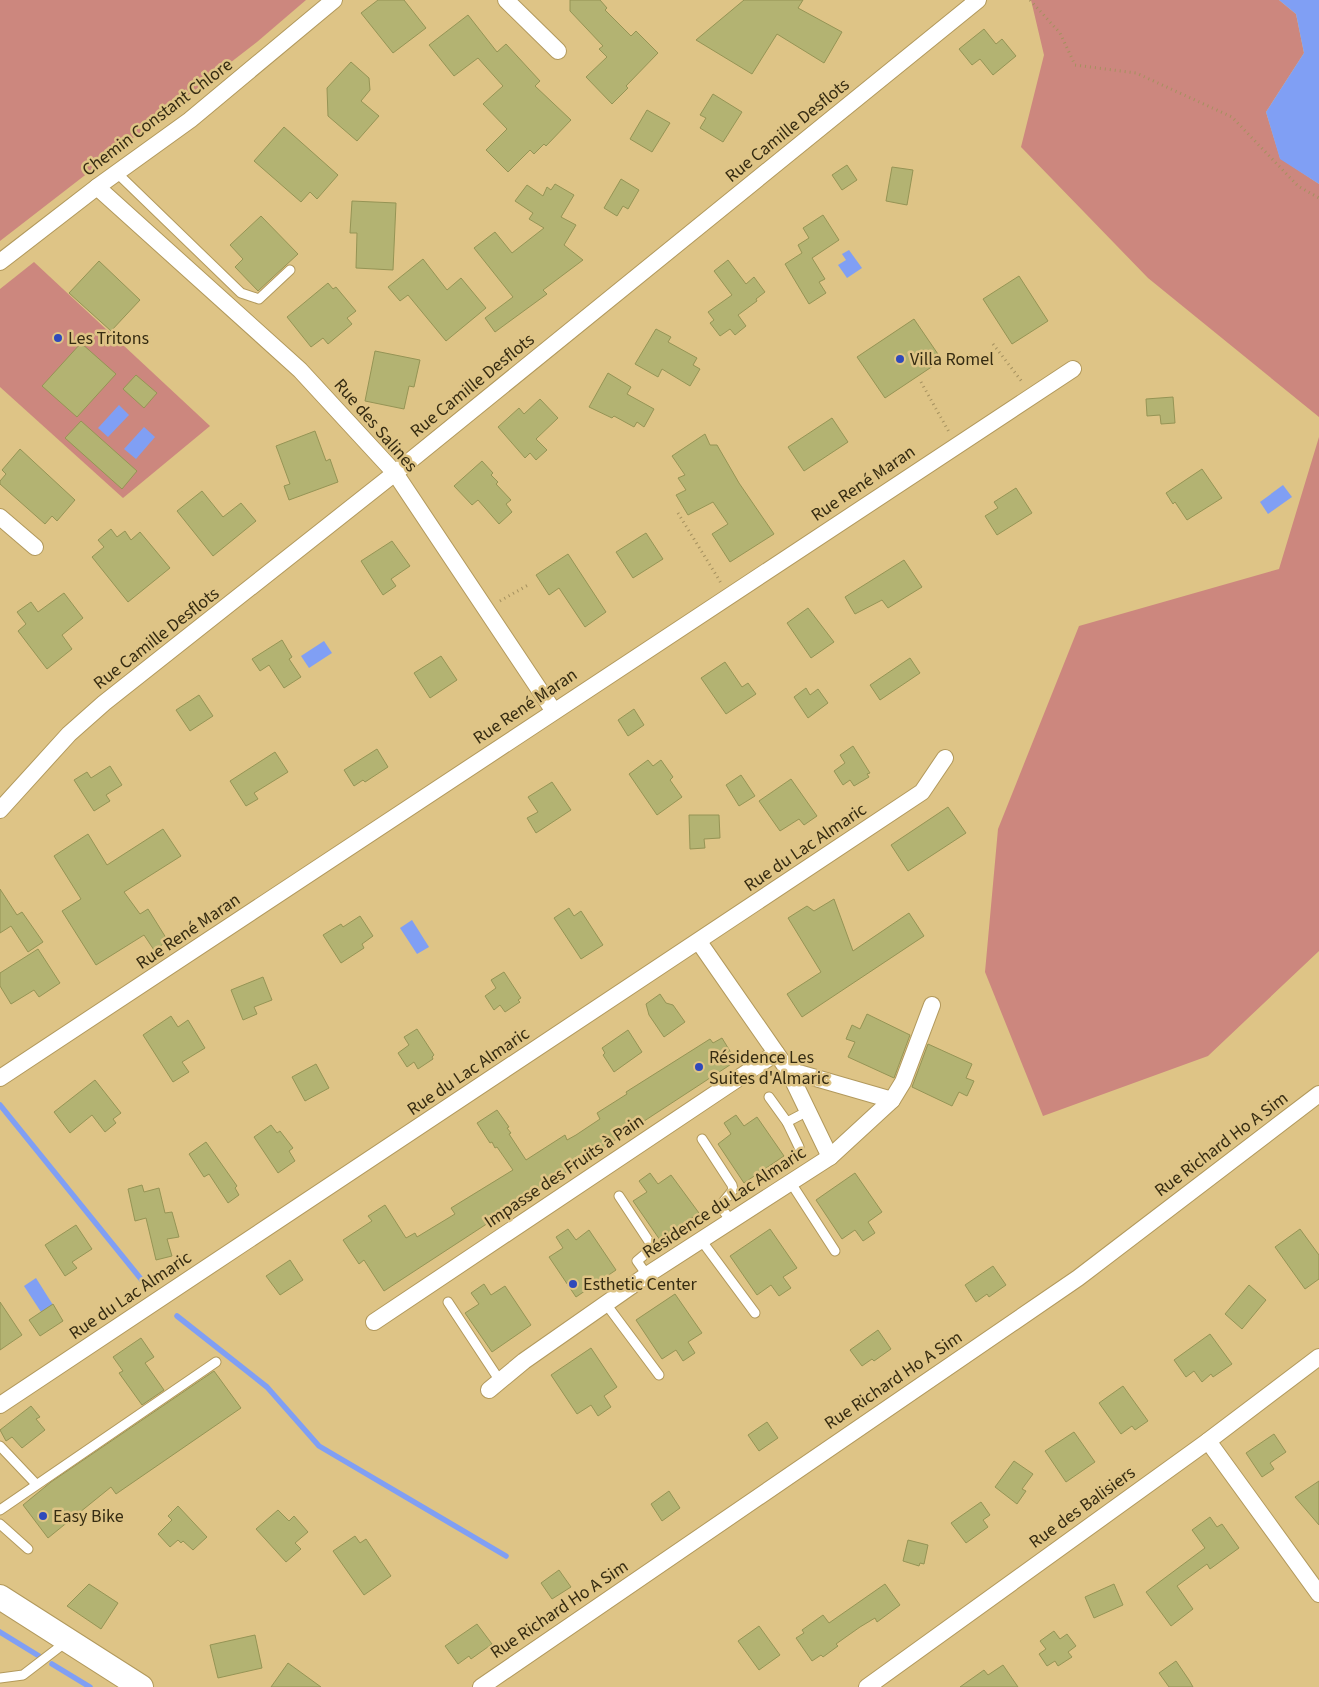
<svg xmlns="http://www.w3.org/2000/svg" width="1319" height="1687" viewBox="0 0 1319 1687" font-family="'Source Sans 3',sans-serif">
  <rect width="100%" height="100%" fill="#dec486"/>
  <!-- green -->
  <g fill="#cc877e">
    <polygon points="0,0 306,0 257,42 0,241"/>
    <polygon points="1031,0 1279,0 1296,14 1304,53 1266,112 1280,158 1319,184 1319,417 1148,278 1021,147 1044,55"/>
    <polygon points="34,262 210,426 123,498 0,387 0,289"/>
    <polygon points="1319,437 1319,951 1208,1056 1043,1116 985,972 998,829 1079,626 1279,569"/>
  </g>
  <!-- water -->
  <g fill="#809ff4">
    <polygon points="1279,0 1319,0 1319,184 1280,159 1266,112 1304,53 1296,14"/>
    <polygon points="849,250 862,268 847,278 838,265 846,260 842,254"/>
    <polygon points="119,405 129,415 108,437 98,428"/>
    <polygon points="144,427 155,437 136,459 124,449"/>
    <polygon points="1283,485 1292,497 1268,514 1260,502"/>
    <polygon points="324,641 332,653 309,668 301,656"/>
    <polygon points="412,920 429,947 417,954 400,928"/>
    <polygon points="36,1278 53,1305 41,1312 24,1286"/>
  </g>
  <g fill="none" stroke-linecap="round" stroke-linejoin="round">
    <!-- stream -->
    <g stroke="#809ff4" stroke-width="5.5">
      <polyline points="0,1105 145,1284"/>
      <polyline points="177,1316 267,1387 319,1446 506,1556"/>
      <polyline points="0,1632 39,1656"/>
      <polyline points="52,1664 90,1687"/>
    </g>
  </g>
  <!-- building -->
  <g fill="#b3b372" stroke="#959455">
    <polygon points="378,0 404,0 426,28 393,53 361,13"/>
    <polygon points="570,0 600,0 607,8 605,10 631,36 636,31 658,53 626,86 628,88 612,104 586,77 607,57 599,49 603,46 570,11"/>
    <polygon points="744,0 803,0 798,8 842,32 824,63 777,34 752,74 696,40"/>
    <polygon points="468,15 497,52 506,44 540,81 535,86 571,120 546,146 544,144 534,154 530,150 508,172 486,150 507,129 483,104 503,86 478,58 454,76 429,45"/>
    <polygon points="984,29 996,44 1002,39 1016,56 993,75 980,59 972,65 959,49"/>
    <polygon points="351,62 369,78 370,90 361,101 379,116 357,141 328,116 327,88"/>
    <polygon points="713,94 742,112 723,142 700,128 706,118 700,115"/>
    <polygon points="647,110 670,123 652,152 630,139"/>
    <polygon points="284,127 338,175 317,199 310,192 301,202 254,161"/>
    <polygon points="847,165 857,180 842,190 832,175"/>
    <polygon points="892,167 913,170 907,205 886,201"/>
    <polygon points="621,179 639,190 628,209 623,206 617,216 604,208"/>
    <polygon points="555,184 574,195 561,217 576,225 564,245 583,260 543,290 547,294 495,332 485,318 513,297 474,248 495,232 512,253 544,228 529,219 533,213 515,201 527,185 543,196 547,187 551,190"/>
    <polygon points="352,201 396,203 393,270 356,268 357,233 350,233"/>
    <polygon points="823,215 839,240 812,258 825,279 819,282 826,293 809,304 785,264 802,253 798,245 809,238 803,228"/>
    <polygon points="261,216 298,254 258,291 235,267 243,259 230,245"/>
    <polygon points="423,259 447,290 461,278 486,308 446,341 408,295 400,301 388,287"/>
    <polygon points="728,260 746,284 754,277 765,292 756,299 757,301 738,315 746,326 735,335 730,329 720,336 710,323 714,320 708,312 732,295 714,271"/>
    <polygon points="99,261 140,300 111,331 69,293"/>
    <polygon points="1019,276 1048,321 1012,344 983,299"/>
    <polygon points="328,283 333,289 336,287 356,311 347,318 352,324 328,344 323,338 311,347 287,317"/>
    <polygon points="914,319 942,360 885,398 857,357"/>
    <polygon points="656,329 671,337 668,342 697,358 693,365 700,369 690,386 662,369 658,377 635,364"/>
    <polygon points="81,343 116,374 77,417 42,386"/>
    <polygon points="375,351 420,360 414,387 409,386 404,409 365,401"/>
    <polygon points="608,373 631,387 627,394 654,409 644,427 637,422 634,427 614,416 612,418 589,407"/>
    <polygon points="136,375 157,393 144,408 123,389"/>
    <polygon points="1173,397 1175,423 1161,424 1160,415 1147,416 1146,399"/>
    <polygon points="540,399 558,418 536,439 547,450 536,460 530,453 525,458 498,427 519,408 524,414"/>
    <polygon points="832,418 848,442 804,471 788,447"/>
    <polygon points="81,421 137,471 122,489 65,438"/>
    <polygon points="315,431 326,461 330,459 338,482 289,500 284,486 290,484 276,446"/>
    <polygon points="705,434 710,445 717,445 739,483 774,534 730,562 712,534 728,524 713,502 688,515 676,495 686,490 678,478 685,475 672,456"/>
    <polygon points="20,449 75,500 57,521 52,516 45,524 0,484 0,481 6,474 2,470"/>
    <polygon points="482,461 493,473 491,475 498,482 496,484 511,500 506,504 512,512 499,524 478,500 472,505 454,486"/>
    <polygon points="1202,469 1222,498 1187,520 1175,502 1173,504 1166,493"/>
    <polygon points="1016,488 1032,513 997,535 985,516 998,508 994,502"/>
    <polygon points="202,491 223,517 241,503 256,521 213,556 177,511"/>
    <polygon points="111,529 117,537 125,531 131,540 140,532 170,568 128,602 92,557 104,547 98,540"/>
    <polygon points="646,533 663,559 633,578 616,552"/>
    <polygon points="392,541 410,566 391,579 396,586 383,595 361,561"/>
    <polygon points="568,554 606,612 585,627 559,588 549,595 536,575"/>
    <polygon points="904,560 922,587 888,608 882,600 855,614 845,597"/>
    <polygon points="64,593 83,618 62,635 72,649 47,669 18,631 26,624 17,612 31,602 38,612"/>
    <polygon points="808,608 834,642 811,658 787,623"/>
    <polygon points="282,640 292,657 289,659 301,677 284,688 269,665 260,671 252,659"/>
    <polygon points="441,656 457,680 430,698 414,673"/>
    <polygon points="910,658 920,673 880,700 870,685"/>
    <polygon points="725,662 742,687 748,683 756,694 726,714 701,678"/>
    <polygon points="806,688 810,695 818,689 828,703 808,718 794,697"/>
    <polygon points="199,695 213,716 190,731 176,710"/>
    <polygon points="634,709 644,725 628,736 618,720"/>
    <polygon points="853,746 870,773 867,774 869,777 854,786 850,780 843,785 834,771 845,763 840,755"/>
    <polygon points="377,749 388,767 365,782 363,780 354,786 344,770"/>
    <polygon points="275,752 288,772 254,793 258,799 246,806 230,781"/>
    <polygon points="648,760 653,766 661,760 673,777 670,780 682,797 657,815 629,774"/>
    <polygon points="110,766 122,785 106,795 110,801 94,811 74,780 87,772 91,778"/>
    <polygon points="741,775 755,796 739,806 726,785"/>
    <polygon points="791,779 817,816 804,825 799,819 780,831 759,801"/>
    <polygon points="552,782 571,810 536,833 527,818 538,812 528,797"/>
    <polygon points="948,807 966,833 908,871 891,845"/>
    <polygon points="689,815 719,815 720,838 704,839 705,848 690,849"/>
    <polygon points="163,829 181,856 124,892 140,914 148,909 168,941 154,950 144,935 96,965 62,911 81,899 54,856 88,834 107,865"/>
    <polygon points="0,889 17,915 22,912 43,942 28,952 11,926 0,933"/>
    <polygon points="834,899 853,951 909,913 924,936 802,1017 787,994 821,972 788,918 807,906 814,911"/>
    <polygon points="569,908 574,916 581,911 603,945 581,959 554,918"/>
    <polygon points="360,916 373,936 362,944 364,948 341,963 323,935 341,924 343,927"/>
    <polygon points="38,949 60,983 39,997 34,990 11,1004 0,986 0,973"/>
    <polygon points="504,972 521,998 518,1000 520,1002 505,1012 500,1005 494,1010 485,996 496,988 491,980"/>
    <polygon points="263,977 272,1000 254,1007 257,1014 243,1020 231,990"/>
    <polygon points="660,994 666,1003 673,1005 685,1022 664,1037 649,1015 646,1004"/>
    <polygon points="867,1014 910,1035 894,1078 848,1057 855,1042 846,1039 852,1025 860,1029"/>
    <polygon points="171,1016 178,1027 188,1020 205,1048 182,1062 189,1072 173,1082 143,1035"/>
    <polygon points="417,1029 434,1055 432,1057 433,1059 418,1069 414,1062 407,1067 398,1053 409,1045 404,1037"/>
    <polygon points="628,1030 642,1052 614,1072 603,1055 605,1053 602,1048"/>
    <polygon points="722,1038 736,1061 384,1291 364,1260 359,1264 343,1240 372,1221 368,1216 385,1205 406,1238 415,1233 417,1237 455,1214 451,1208 513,1170 497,1147 495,1148 492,1142 490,1143 477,1123 497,1110 509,1127 507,1128 511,1133 509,1134 526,1160 565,1135 567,1140 576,1135 600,1119 597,1113 627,1094 626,1092 710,1039 713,1043"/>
    <polygon points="928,1044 972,1064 966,1078 974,1081 967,1096 959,1092 952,1106 912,1087"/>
    <polygon points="316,1064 329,1088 305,1101 292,1077"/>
    <polygon points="95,1080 121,1113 113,1119 116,1123 105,1132 92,1115 70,1133 54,1112"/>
    <polygon points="736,1115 744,1126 757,1117 784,1156 744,1183 718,1144 731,1134 724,1123"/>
    <polygon points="271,1125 277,1133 280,1131 293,1148 289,1151 295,1161 278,1173 254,1137"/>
    <polygon points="206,1142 237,1186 235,1188 239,1195 228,1203 209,1174 204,1177 189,1154"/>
    <polygon points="650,1173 658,1184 671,1175 699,1213 660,1240 633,1201 647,1192 639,1181"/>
    <polygon points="855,1173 882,1212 868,1222 875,1233 863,1241 855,1230 842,1239 816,1200"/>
    <polygon points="142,1185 144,1192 159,1188 165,1213 172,1212 179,1237 167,1239 172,1256 156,1260 146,1218 135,1221 128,1189"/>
    <polygon points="76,1225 92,1249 72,1262 77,1268 65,1276 45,1245"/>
    <polygon points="568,1229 576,1240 589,1230 616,1270 576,1297 549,1257 563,1248 556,1237"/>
    <polygon points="770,1229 797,1268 783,1277 791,1288 779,1296 771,1285 757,1295 730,1256"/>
    <polygon points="1300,1229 1319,1255 1319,1279 1305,1289 1275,1247"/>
    <polygon points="290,1260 303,1280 280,1295 266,1276"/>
    <polygon points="993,1266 1006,1285 989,1297 987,1294 976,1302 965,1285"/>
    <polygon points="484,1284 491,1295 505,1286 531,1325 492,1352 465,1313 479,1304 471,1293"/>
    <polygon points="1249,1285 1266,1300 1242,1329 1225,1314"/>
    <polygon points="675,1294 702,1333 688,1342 695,1353 683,1361 676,1350 662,1359 636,1320"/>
    <polygon points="0,1302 22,1335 0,1350"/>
    <polygon points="53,1304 63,1321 40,1336 29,1320"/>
    <polygon points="878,1330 891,1349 874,1361 872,1359 862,1366 850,1350"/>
    <polygon points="1210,1334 1232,1364 1213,1377 1211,1374 1202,1382 1194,1371 1186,1377 1174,1360"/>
    <polygon points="141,1338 154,1357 145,1363 164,1390 142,1405 119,1373 123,1371 113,1357"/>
    <polygon points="591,1348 617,1387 604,1396 611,1407 598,1416 591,1405 577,1414 551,1375"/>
    <polygon points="214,1371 241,1408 116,1494 111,1487 48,1538 23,1505 51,1482"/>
    <polygon points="1123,1386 1148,1421 1135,1430 1132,1426 1121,1434 1099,1403"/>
    <polygon points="31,1406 40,1417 36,1419 45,1430 22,1448 12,1437 6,1441 0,1430"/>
    <polygon points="767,1422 778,1438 759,1451 748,1435"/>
    <polygon points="1074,1432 1095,1462 1066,1482 1045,1451"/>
    <polygon points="1274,1434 1286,1452 1270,1463 1274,1469 1262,1477 1246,1453"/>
    <polygon points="1014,1461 1033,1474 1022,1489 1026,1491 1017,1504 995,1487"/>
    <polygon points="1319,1481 1319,1525 1295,1497"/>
    <polygon points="669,1491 680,1508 662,1521 651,1504"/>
    <polygon points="981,1502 990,1515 983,1520 988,1527 966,1543 951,1523"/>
    <polygon points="178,1506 207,1537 193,1550 183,1541 181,1543 178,1540 170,1547 158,1534 172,1520 168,1516"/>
    <polygon points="278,1510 289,1521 294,1516 308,1532 295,1543 301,1549 286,1562 256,1529"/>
    <polygon points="1210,1517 1217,1527 1222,1524 1239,1548 1210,1569 1207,1564 1177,1586 1193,1609 1171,1626 1146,1592 1205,1548 1192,1530"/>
    <polygon points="355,1536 360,1543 366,1539 391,1576 364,1595 333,1551"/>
    <polygon points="908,1540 928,1545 924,1564 920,1563 919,1566 903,1561"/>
    <polygon points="559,1570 571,1587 552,1599 541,1583"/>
    <polygon points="89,1584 118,1603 101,1629 67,1606"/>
    <polygon points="885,1584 900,1605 877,1622 875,1618 860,1627 836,1644 838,1646 823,1657 821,1655 812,1661 796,1638 804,1633 802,1630 823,1615 829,1623"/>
    <polygon points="1114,1584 1123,1605 1094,1618 1085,1597"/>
    <polygon points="477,1624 492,1644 471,1659 469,1656 458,1664 445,1646"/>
    <polygon points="759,1626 780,1655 759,1670 738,1641"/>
    <polygon points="1054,1631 1060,1639 1067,1634 1076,1646 1068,1652 1072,1657 1058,1666 1055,1661 1047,1666 1039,1654 1046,1649 1040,1641"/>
    <polygon points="255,1635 262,1668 218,1678 210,1645"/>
    <polygon points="1176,1661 1189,1680 1193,1687 1169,1687 1159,1673"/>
    <polygon points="288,1663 321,1687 271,1687"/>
    <polygon points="1003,1665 1018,1687 960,1687 984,1670 988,1675"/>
  </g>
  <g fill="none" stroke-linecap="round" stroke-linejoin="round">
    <!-- service casing -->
    <g stroke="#b2995c" stroke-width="11">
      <g id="service">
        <polyline points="117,173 241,293 259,299 290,270"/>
        <polyline points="769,1097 787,1122 808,1111"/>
        <polyline points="787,1122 799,1147"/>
        <polyline points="702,1139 732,1185 733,1190 720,1206 731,1221"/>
        <polyline points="791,1183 835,1251"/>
        <polyline points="619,1196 652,1246 650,1250 637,1261 647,1275"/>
        <polyline points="701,1240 755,1313"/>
        <polyline points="448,1302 500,1381"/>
        <polyline points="606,1304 659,1375"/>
        <polyline points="0,1446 36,1484"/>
        <polyline points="0,1510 216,1362"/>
        <polyline points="0,1524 28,1549"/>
        <polyline points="0,1678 23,1675 66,1642"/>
      </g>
    </g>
    <!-- minor casing -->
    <g stroke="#b2995c" stroke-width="18">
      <g id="minor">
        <polyline points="506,0 558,51"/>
        <polyline points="97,187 300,370 395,473 553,710"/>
        <polyline points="0,262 97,187 190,120 334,0"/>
        <polyline points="0,517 35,547"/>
        <polyline points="0,810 69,734 104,703 395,473 978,0"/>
        <polyline points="699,942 788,1070 830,1157"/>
        <polyline points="788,1070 892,1100"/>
        <polyline points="0,1078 1073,369"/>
        <polyline points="374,1322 776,1053"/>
        <polyline points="489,1390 524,1361 647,1275 830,1157 892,1100 903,1082 932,1005"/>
        <polyline points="0,1405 922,792 945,758"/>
        <polyline points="1208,1441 1319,1594"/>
        <polyline points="481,1687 1078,1278 1319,1094"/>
        <polyline points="867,1687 1208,1441 1319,1357"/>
      </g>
    </g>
    <!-- secondary casing -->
    <g stroke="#b2995c" stroke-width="26">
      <polyline id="secondary" points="0,1597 141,1687"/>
    </g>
    <!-- path -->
    <g stroke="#a5915f" stroke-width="3" stroke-dasharray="1 4" stroke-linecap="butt">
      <polyline points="1030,0 1060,33 1075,65 1136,73 1232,117 1298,186 1319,198"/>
      <polyline points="993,344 1023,383"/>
      <polyline points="921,382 949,432"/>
      <polyline points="678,513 721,583"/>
      <polyline points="500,601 528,585"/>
    </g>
    <!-- service -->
    <use href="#service" stroke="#fff" stroke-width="9"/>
    <!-- minor -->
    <use href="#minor" stroke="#fff" stroke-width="16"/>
    <!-- secondary -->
    <use href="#secondary" stroke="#fff" stroke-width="24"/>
  </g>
  <!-- markers -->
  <g fill="#2f4abb" stroke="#dec486" stroke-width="2">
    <circle cx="58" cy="338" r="5"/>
    <circle cx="900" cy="359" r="5"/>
    <circle cx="699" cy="1067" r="5"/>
    <circle cx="573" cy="1284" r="5"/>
    <circle cx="43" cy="1516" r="5"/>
  </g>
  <g text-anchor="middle" stroke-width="5" stroke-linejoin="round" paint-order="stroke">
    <!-- street labels -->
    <g font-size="18" fill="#362c12" stroke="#dec486">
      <text transform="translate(157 117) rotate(-37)" y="6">Chemin Constant Chlore</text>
      <text transform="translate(787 130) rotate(-39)" y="6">Rue Camille Desflots</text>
      <text transform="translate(472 385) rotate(-39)" y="6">Rue Camille Desflots</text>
      <text transform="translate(376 425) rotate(49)" y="6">Rue des Salines</text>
      <text transform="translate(863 483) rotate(-34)" y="6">Rue René Maran</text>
      <text transform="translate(156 638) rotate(-38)" y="6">Rue Camille Desflots</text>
      <text transform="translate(525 706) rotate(-34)" y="6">Rue René Maran</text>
      <text transform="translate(805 847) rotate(-34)" y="6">Rue du Lac Almaric</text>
      <text transform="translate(188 931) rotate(-34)" y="6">Rue René Maran</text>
      <text transform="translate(468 1071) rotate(-34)" y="6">Rue du Lac Almaric</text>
      <text transform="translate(1221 1144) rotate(-37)" y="6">Rue Richard Ho A Sim</text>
      <text transform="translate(564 1171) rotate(-34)" y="6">Impasse des Fruits à Pain</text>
      <text transform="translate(724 1202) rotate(-33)" y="6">Résidence du Lac Almaric</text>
      <text transform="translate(130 1295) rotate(-34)" y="6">Rue du Lac Almaric</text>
      <text transform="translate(893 1380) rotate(-34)" y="6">Rue Richard Ho A Sim</text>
      <text transform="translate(1082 1507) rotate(-36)" y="6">Rue des Balisiers</text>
      <text transform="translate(559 1609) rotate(-34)" y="6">Rue Richard Ho A Sim</text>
    </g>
    <!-- poi labels -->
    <g font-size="18" fill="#362c12" stroke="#dec486" text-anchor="start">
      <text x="68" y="344">Les Tritons</text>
      <text x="910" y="365">Villa Romel</text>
      <text x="709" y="1063">Résidence Les<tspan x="709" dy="21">Suites d'Almaric</tspan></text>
      <text x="583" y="1290">Esthetic Center</text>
      <text x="53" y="1522">Easy Bike</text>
    </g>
  </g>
</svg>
